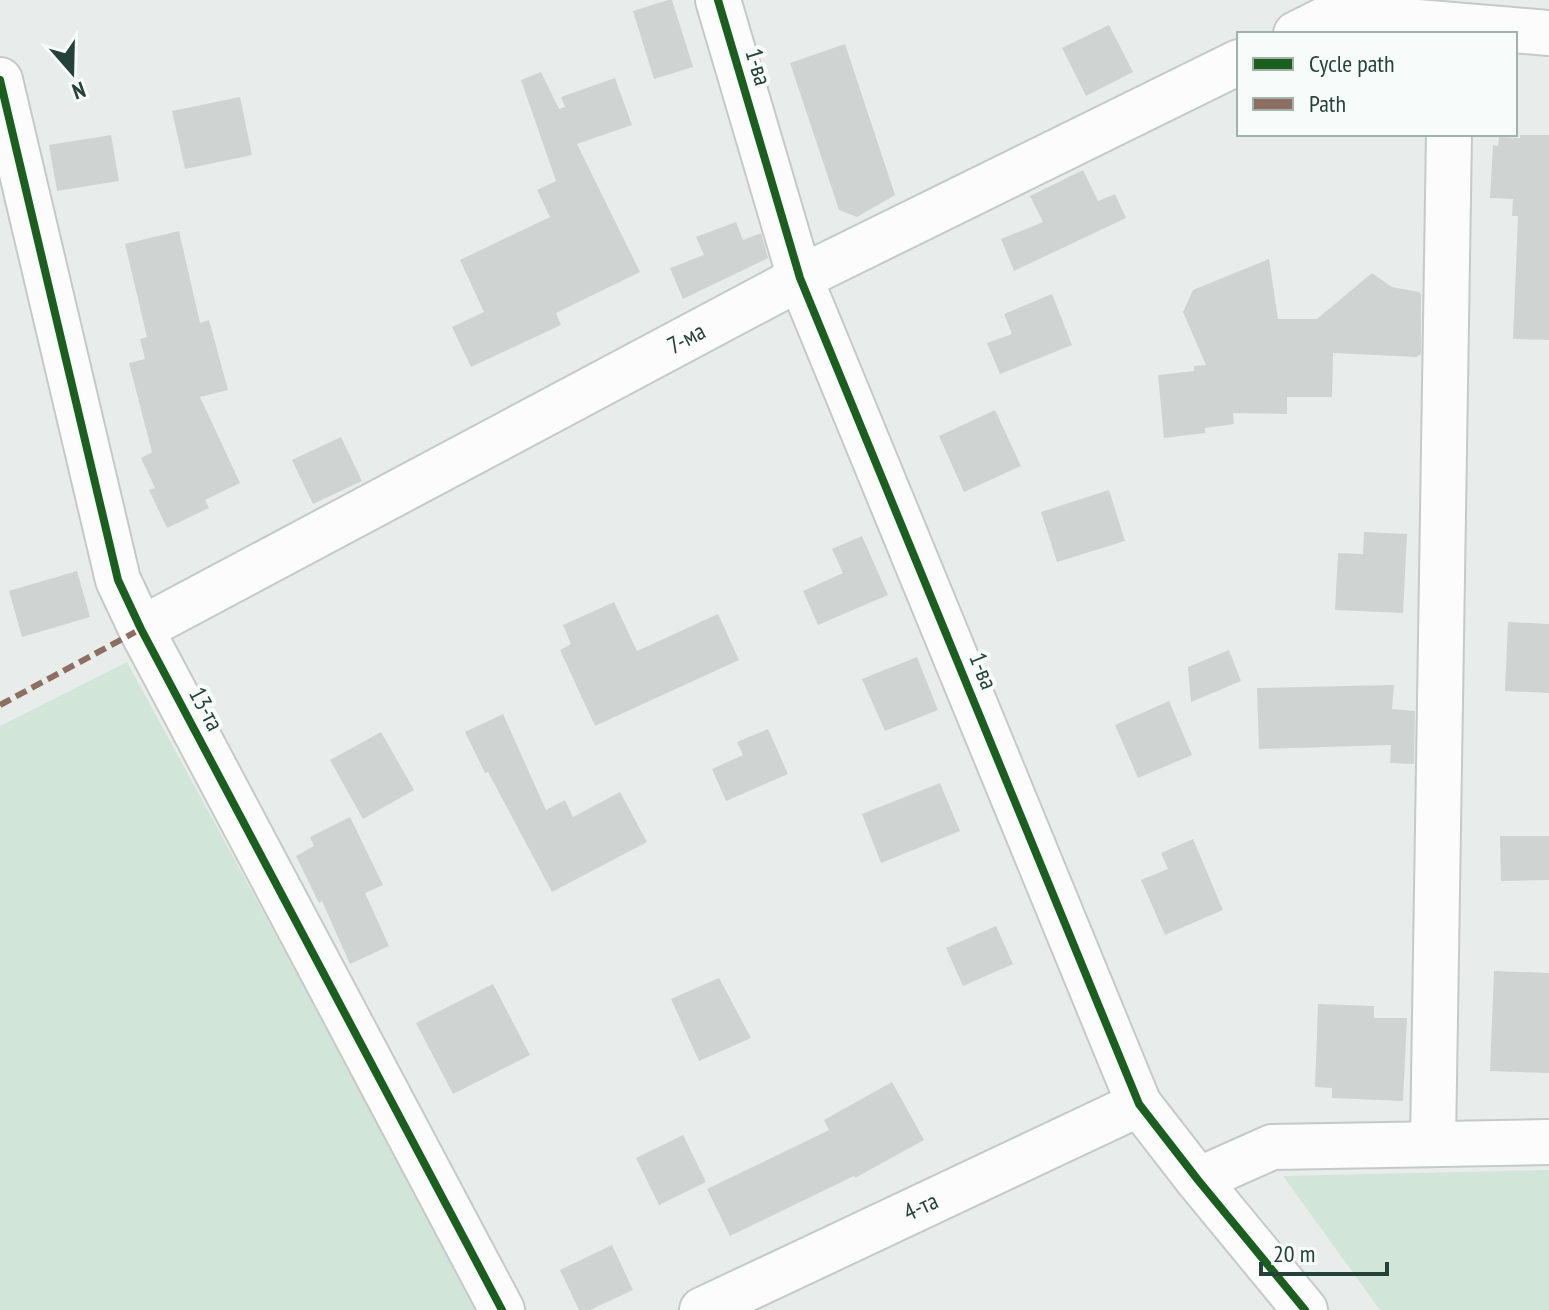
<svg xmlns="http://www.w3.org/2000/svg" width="1549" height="1310" viewBox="0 0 1549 1310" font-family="'PT Sans Narrow',sans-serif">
  <rect width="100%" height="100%" fill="#e8edeb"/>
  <!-- green -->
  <g fill="#d1e6d8">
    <polygon points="127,662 480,1310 0,1310 0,726"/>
    <polygon points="1549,1170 1549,1310 1380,1310 1283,1176"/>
  </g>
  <!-- building -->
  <g fill="#cfd4d2">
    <polygon points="668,0 672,0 693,67 654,79 633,11"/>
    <polygon points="1109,25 1133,72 1086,96 1062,48"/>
    <polygon points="845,44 895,195 857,217 839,210 790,63"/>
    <polygon points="541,72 559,109 565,107 561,97 615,78 632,125 577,144 640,272 556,313 561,325 471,367 452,327 484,312 460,260 550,217 537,190 556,181 521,80"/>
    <polygon points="240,97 252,155 185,169 172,111"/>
    <polygon points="111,135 119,181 57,191 49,145"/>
    <polygon points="1520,135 1549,135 1549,340 1513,339 1518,216 1512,216 1513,199 1490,198 1493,145 1498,146 1499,137 1520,138"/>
    <polygon points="1083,170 1098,201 1115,194 1126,218 1014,271 1001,239 1043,222 1030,196"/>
    <polygon points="736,222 743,240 761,233 768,258 683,299 670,268 704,255 696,237"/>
    <polygon points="179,231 200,323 209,320 228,390 200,397 240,483 205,500 209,508 167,528 149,490 155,488 141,458 152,452 129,363 145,359 140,339 147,337 125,244"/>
    <polygon points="1269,259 1278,319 1317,319 1372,273 1392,287 1419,292 1421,294 1421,354 1416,357 1333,353 1332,397 1287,397 1287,414 1233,413 1234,424 1205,428 1205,433 1164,438 1158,375 1194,371 1194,366 1206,365 1183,312 1193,290"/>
    <polygon points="1052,294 1072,345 1000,374 987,343 1012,334 1004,314"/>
    <polygon points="995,410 1021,466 964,492 939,436"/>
    <polygon points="341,437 362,481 313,504 292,460"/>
    <polygon points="1109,490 1125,541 1057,562 1041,512"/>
    <polygon points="1364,532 1407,534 1403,613 1335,610 1338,553 1363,554"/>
    <polygon points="862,536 888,595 818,625 803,591 843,573 832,549"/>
    <polygon points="77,571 90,617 22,637 9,591"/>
    <polygon points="614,602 637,651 718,614 739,660 595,726 560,650 571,644 563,625"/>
    <polygon points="1508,622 1549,624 1549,693 1505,691"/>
    <polygon points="1229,650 1241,681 1191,702 1188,667"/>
    <polygon points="917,657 938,710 885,731 862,679"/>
    <polygon points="1394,685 1392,709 1415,711 1414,764 1390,763 1391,745 1259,749 1257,688"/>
    <polygon points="1169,701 1192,755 1138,778 1115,725"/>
    <polygon points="503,714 546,810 565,800 573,817 620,792 647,842 552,892 488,772 485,773 465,732"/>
    <polygon points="768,729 788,774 726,801 712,769 743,755 737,742"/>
    <polygon points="381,732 414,790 363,819 330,760"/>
    <polygon points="940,783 960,831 881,863 862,814"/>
    <polygon points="350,817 383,885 365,893 389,946 350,964 322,901 319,903 296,856 314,846 310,837"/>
    <polygon points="1500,836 1549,836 1549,880 1501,881"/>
    <polygon points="1193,839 1223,910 1165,935 1141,880 1168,869 1161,853"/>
    <polygon points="996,926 1013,964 963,986 946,948"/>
    <polygon points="1494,971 1549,973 1549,1073 1490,1071"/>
    <polygon points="719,978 751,1038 699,1061 671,999"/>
    <polygon points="493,984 530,1055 453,1094 416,1023"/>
    <polygon points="1318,1004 1374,1006 1374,1018 1407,1018 1403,1101 1332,1098 1332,1088 1315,1087"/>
    <polygon points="892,1082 924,1140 855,1178 854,1176 730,1236 707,1189 829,1130 824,1120"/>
    <polygon points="683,1135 706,1182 659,1205 636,1158"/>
    <polygon points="612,1245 633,1290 590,1310 579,1310 560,1270"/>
  </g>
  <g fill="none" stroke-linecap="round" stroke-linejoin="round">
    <!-- minor casing -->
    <g stroke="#c5cac8" stroke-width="48">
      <g id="minor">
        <polyline points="718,0 800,278 1139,1104 1198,1180 1305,1310"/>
        <polyline points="1296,34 1334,15 1549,33"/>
        <polyline points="0,80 118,580 141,629 502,1310"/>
        <path id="s1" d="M 141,629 L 800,278 L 1239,62"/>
        <polyline points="1433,1143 1449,134"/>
        <polyline points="1198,1180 1272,1147 1549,1142"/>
        <path id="s2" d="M 702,1310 L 1139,1104"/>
      </g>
    </g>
    <!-- minor -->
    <use href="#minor" stroke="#fcfcfc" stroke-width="44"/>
    <!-- quiet -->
    <polyline stroke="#8d6e63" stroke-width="6" stroke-dasharray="12 6" stroke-linecap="butt" points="0,705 141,629"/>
    <!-- cycleway casing -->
    <g stroke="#f7fbf9" stroke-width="13">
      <g id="cycleway">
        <polyline points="718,0 800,278 1139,1104 1198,1180 1305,1310"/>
        <polyline points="0,80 118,580 141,629 502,1310"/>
      </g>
    </g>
    <!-- cycleway -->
    <use href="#cycleway" stroke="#1b5e20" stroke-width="8"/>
  </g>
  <g text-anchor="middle" stroke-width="8" stroke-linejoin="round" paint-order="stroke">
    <!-- street labels -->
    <g font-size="24" fill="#24423a" stroke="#f7fbf9">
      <text transform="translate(758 67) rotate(73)" y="8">1-ва</text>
      <text dy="8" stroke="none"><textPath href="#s1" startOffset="618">7-ма</textPath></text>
      <text transform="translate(983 671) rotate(68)" y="8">1-ва</text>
      <text transform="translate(206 709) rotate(62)" y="8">13-та</text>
      <text dy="8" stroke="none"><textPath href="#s2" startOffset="242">4-та</textPath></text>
    </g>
  </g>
  <!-- legend -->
  <rect x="1237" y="32" width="280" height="104" fill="#f7fbf9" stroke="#a3b1ad" stroke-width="2"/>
  <rect x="1253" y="58" width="40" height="12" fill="#1b5e20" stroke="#a3b1ad" stroke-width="2"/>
  <text x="1309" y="72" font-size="24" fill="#24423a">Cycle path</text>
  <rect x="1253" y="98" width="40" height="12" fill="#8d6e63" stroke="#a3b1ad" stroke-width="2"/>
  <text x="1309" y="112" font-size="24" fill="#24423a">Path</text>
  <!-- north arrow -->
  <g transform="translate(72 72) rotate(160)" stroke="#f7fbf9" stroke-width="6" paint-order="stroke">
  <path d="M0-6L14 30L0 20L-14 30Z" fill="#24423a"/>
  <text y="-12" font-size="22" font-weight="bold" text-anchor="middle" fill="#24423a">N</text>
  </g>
  <!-- scale -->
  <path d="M1261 1262v12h126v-12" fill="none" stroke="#24423a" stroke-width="4"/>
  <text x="1273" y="1262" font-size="24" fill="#24423a" stroke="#f7fbf9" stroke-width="6" paint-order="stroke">20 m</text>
</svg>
